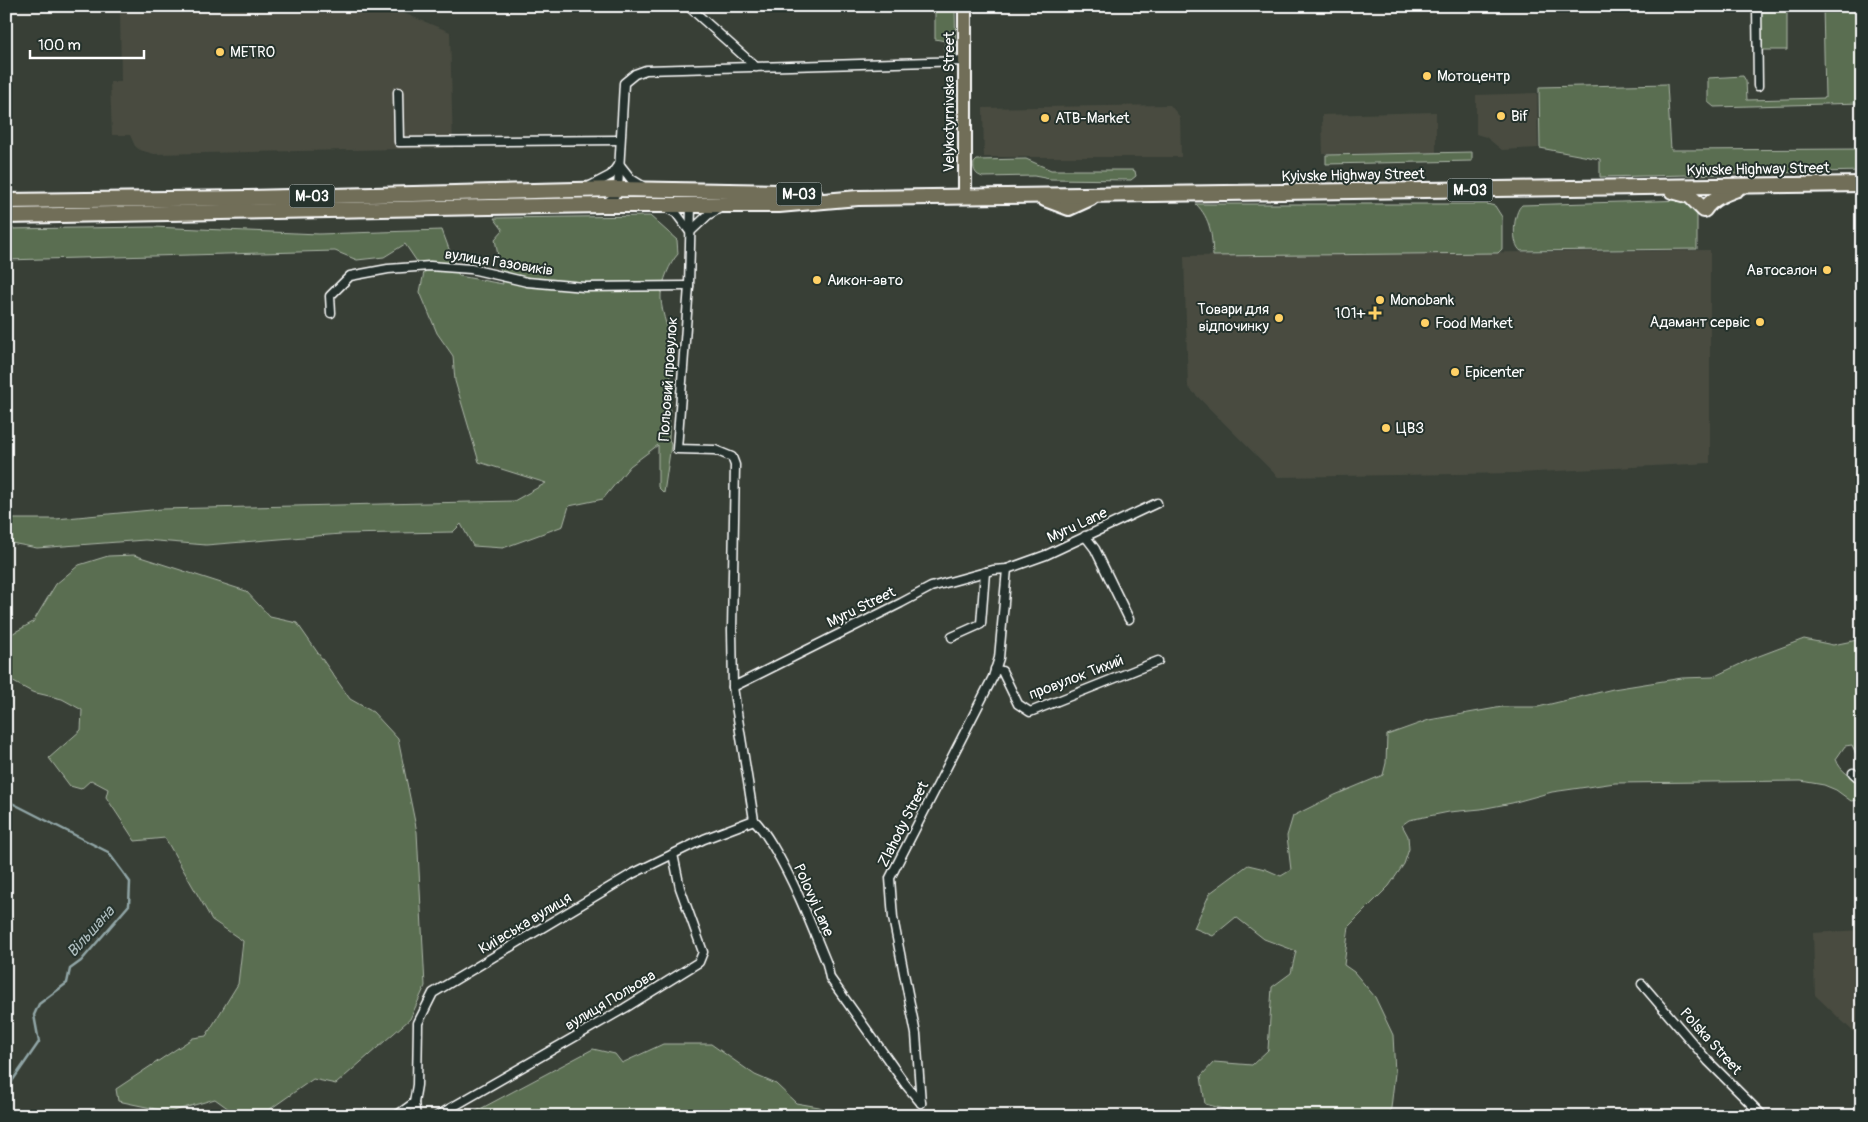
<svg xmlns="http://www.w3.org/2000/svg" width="1868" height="1122" viewBox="0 0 1868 1122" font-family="Pangolin,sans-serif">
  <rect width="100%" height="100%" fill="#383f36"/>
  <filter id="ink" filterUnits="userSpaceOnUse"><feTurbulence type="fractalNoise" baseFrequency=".02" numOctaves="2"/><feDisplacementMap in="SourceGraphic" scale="10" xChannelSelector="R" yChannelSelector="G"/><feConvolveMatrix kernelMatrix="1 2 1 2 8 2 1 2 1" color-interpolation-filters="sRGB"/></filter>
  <g filter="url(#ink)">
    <!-- built -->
    <g fill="#494c41">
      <polygon points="120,6 386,6 450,32 453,148 154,154 140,150 135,146 130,135 112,135 110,82 121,82"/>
      <polygon points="1537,93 1538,148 1502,150 1486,137 1476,134 1476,95"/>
      <polygon points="1170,105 1180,117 1181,157 984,157 983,108"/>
      <polygon points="1436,112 1436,152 1323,154 1322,115"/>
      <polygon points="1710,250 1710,463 1516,473 1278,477 1188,387 1184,256"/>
      <polygon points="1862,930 1862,1040 1815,995 1813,933"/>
    </g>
    <!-- green -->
    <g fill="#5a6e51" stroke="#acb6a8">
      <polygon points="935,6 955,6 956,58 945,58 945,41 935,39"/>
      <polygon points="1761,6 1787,6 1787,50 1762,50"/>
      <polygon points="1823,6 1852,6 1862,33 1859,50 1862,61 1862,103 1714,107 1708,102 1708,78 1743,76 1746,81 1747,100 1825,98"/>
      <polygon points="1667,84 1671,150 1862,149 1862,171 1600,177 1600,159 1540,148 1539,87"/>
      <polygon points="1472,152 1472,161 1326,164 1326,155"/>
      <path d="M 1026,159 L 1051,170 L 1132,170 L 1135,171 L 1136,176 L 1131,180 L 1050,179 L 1034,176 L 983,177 C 976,175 973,171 974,163 L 977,160 Z"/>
      <path d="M 1687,200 L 1697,212 L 1697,249 L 1521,251 C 1511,245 1513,212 1522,205 Z"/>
      <path d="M 1196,204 L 1487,204 L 1495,206 L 1502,217 L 1502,249 L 1498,253 L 1213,256 C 1212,236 1211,219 1196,204 Z"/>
      <path d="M 650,216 L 677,240 L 678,254 C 669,264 663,281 661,294 C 660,306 667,329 672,340 L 669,439 L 671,445 L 664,493 L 658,487 L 658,445 L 630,466 L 603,499 L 569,506 L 563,526 L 503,548 L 473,546 L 461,524 L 453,532 L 341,534 L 206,545 L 145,540 L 37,548 L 6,542 L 6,520 L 13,519 L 56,519 L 162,509 L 514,501 L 546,483 L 479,462 L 455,381 L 453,356 L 437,333 L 420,292 L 424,272 L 405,244 L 384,257 L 357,260 L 335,251 L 6,260 L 6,229 L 152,227 L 319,234 L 442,230 L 459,276 L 503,284 L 495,239 L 503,230 L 494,218 Z"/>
      <polygon points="134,555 246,591 270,617 297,623 350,699 373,712 398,739 417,832 425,986 410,1019 336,1084 313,1079 266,1112 233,1112 215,1099 170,1112 118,1101 116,1089 193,1038 206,1036 238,984 243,941 212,920 165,838 135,841 106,797 108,789 91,780 81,789 70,786 49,758 81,730 82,710 62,699 32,692 6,678 6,637 33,622 56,584 79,565 108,556"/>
      <path d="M 1804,639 L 1833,645 L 1862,639 L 1862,751 L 1856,754 L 1852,745 L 1845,746 L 1836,759 C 1840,772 1852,777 1862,784 L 1862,800 L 1851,801 L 1836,790 L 1824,785 L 1801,781 L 1615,783 L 1552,792 L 1512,803 L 1481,809 L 1449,812 L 1409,820 L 1402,825 L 1408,836 L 1409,849 L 1404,864 L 1389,886 L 1349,926 L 1344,965 L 1354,972 L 1375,997 L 1393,1035 L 1395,1073 L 1391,1108 L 1387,1116 L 1244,1116 L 1240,1113 L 1205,1104 L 1201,1076 L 1214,1062 L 1252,1065 L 1268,1050 L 1272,987 L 1291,973 L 1296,951 L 1264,939 L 1236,917 L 1213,936 L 1194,928 L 1210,893 L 1248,865 L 1265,869 L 1281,876 L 1291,870 L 1287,836 L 1293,816 L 1335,795 L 1383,775 L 1386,763 L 1387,735 L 1429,720 L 1502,707 L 1538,707 L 1613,689 L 1682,678 L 1713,677 L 1751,659 Z"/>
      <polygon points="663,1044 711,1044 755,1075 776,1084 796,1103 819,1107 841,1116 467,1116 593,1049 615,1054 622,1063"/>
    </g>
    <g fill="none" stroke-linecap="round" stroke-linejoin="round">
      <!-- stream -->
      <polyline stroke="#91a6a7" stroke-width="2.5" points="6,800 108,852 130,882 129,905 81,961 70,969 67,983 39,1004 34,1015 39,1042 6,1090"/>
      <!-- street casing -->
      <g stroke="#fff" stroke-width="11">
        <g id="street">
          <polyline points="688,6 756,67"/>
          <polyline points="1757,6 1758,86"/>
          <polyline points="398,92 399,142 620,140"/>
          <polyline points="620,165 631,179 644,187"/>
          <polyline points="590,186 611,175 618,165"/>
          <polyline points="604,204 613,198 618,189 624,83 635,74 646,70 965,61"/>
          <path d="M 691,205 L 689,286 L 677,449 L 715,450 L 732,457 L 735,465 L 732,630 L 733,687 L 754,820 C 763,829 768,838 774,848 C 796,885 811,925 827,964 L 830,978 L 906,1085 L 921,1103"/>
          <polyline points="665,207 676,213 690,232 708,215 720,208"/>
          <polyline points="331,313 330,296 350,276 388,269 430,266 471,269 527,282 584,287 689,286"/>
          <polyline points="1085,536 1095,549 1129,619"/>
          <polyline points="952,637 981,624 985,572"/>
          <polyline points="995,669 1002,671 1018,704 1030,712 1158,661"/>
          <polyline points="733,687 901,603 931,587 993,570 1007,569 1046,555 1157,503"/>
          <polyline points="1853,773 1862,781"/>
          <polyline points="1642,984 1708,1061 1763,1116"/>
          <polyline points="414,1103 416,1116"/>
          <polyline points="921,1103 916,1034 893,918 890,878 993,677 999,658 1007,569"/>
          <polyline points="396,1116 414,1103 417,1085 418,1023 433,993 632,874 704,839 754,820"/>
          <polyline points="437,1116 625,1008 699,962 703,952 680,888 673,854"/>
        </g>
      </g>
      <!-- primary casing -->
      <g stroke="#fff" stroke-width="16">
        <polyline id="primary" points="965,6 965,197"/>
      </g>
      <!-- highway casing -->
      <g stroke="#fff" stroke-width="18">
        <g id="highway">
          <path d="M 1672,191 L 1690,196 L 1704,210 C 1712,198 1724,194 1737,189"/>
          <polyline points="1045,199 1069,208 1091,198"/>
          <polyline points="6,201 248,198 618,189 779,192 815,195"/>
          <polyline points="6,216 603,205 779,205 858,198 1862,184"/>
        </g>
      </g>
      <!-- street -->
      <use href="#street" stroke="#26332d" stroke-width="8"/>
      <!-- primary -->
      <use href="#primary" stroke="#716e59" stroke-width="12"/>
      <!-- highway -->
      <use href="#highway" stroke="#716e59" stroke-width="14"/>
    </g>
  </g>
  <!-- markers -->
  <g fill="#ffd166" stroke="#26332d" stroke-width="2">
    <circle cx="220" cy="52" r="5"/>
    <circle cx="1427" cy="76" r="5"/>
    <circle cx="1501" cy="116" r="5"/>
    <circle cx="1045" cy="118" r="5"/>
    <circle cx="1827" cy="270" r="5"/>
    <circle cx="817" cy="280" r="5"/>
    <circle cx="1380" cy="300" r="5"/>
    <path d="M1372.5 305.5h5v5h5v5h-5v5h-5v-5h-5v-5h5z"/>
    <circle cx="1279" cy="318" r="5"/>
    <circle cx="1760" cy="322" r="5"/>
    <circle cx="1425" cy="323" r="5"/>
    <circle cx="1455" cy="372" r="5"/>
    <circle cx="1386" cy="428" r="5"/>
  </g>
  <g text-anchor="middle" stroke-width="4" stroke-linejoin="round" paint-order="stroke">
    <!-- shield labels -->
    <g fill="#26332d" stroke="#bec2c0" stroke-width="1">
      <rect x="1447.5" y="178.5" width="45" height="23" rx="4"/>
      <rect x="776.5" y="182.5" width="45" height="23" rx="4"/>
      <rect x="289.5" y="184.5" width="45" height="23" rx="4"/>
    </g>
    <g font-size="14" font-weight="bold" fill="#fff">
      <text x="1470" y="195">М-03</text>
      <text x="799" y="199">М-03</text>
      <text x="312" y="201">М-03</text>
    </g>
    <!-- poi labels -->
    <g font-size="15" fill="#fff" stroke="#26332d" text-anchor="start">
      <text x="230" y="57">METRO</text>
      <text x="1437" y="81">Мотоцентр</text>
      <text x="1511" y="121">Bif</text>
      <text x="1055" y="123">ATB-Market</text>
      <text x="1817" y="275" text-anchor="end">Автосалон</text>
      <text x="827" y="285">Аикон-авто</text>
      <text x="1390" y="305">Monobank</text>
      <text x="1269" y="314" text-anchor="end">Товари для<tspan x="1269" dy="17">відпочинку</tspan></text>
      <text x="1365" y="318" text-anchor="end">101+</text>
      <text x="1750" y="327" text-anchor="end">Адамант сервіс</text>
      <text x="1435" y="328">Food Market</text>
      <text x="1465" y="377">Epicenter</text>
      <text x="1396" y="433">ЦВЗ</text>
    </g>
    <!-- street labels -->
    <g font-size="15" fill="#fff" stroke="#26332d">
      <text transform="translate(949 102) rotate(-90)" y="5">Velykotyrnivska Street</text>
      <text transform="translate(1758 169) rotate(-1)" y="5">Kyivske Highway Street</text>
      <text transform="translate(1353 175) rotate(-1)" y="5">Kyivske Highway Street</text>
      <text transform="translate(499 262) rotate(9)" y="5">вулиця Газовиків</text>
      <text transform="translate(668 379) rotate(-86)" y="5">Польовий провулок</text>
      <text transform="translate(1077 525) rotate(-25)" y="5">Myru Lane</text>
      <text transform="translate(861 607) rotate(-26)" y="5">Myru Street</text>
      <text transform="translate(1076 677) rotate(-21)" y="5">провулок Тихий</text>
      <text transform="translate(903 824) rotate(-63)" y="5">Zlahody Street</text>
      <text transform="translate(814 900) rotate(66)" y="5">Polovyi Lane</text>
      <text transform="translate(525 923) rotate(-31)" y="5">Київська вулиця</text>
      <text transform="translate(610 1000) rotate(-31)" y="5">вулиця Польова</text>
      <text transform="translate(1711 1041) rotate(48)" y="5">Polska Street</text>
    </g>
    <!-- water labels -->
    <g font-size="16" font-style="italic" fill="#adbcbd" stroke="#26332d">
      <text transform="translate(90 931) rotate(-48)" y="6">Вільшана</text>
    </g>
  </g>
  <!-- margin -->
  <rect width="1868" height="1122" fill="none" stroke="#26332d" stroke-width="25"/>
  <rect x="12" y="12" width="1843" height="1097" fill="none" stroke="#fff" stroke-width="2" filter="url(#ink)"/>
  <!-- scale -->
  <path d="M30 50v8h114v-8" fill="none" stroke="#ffffff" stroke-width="2.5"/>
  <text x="38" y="50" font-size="15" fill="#ffffff" stroke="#26332d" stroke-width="4" paint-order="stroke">100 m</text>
</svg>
